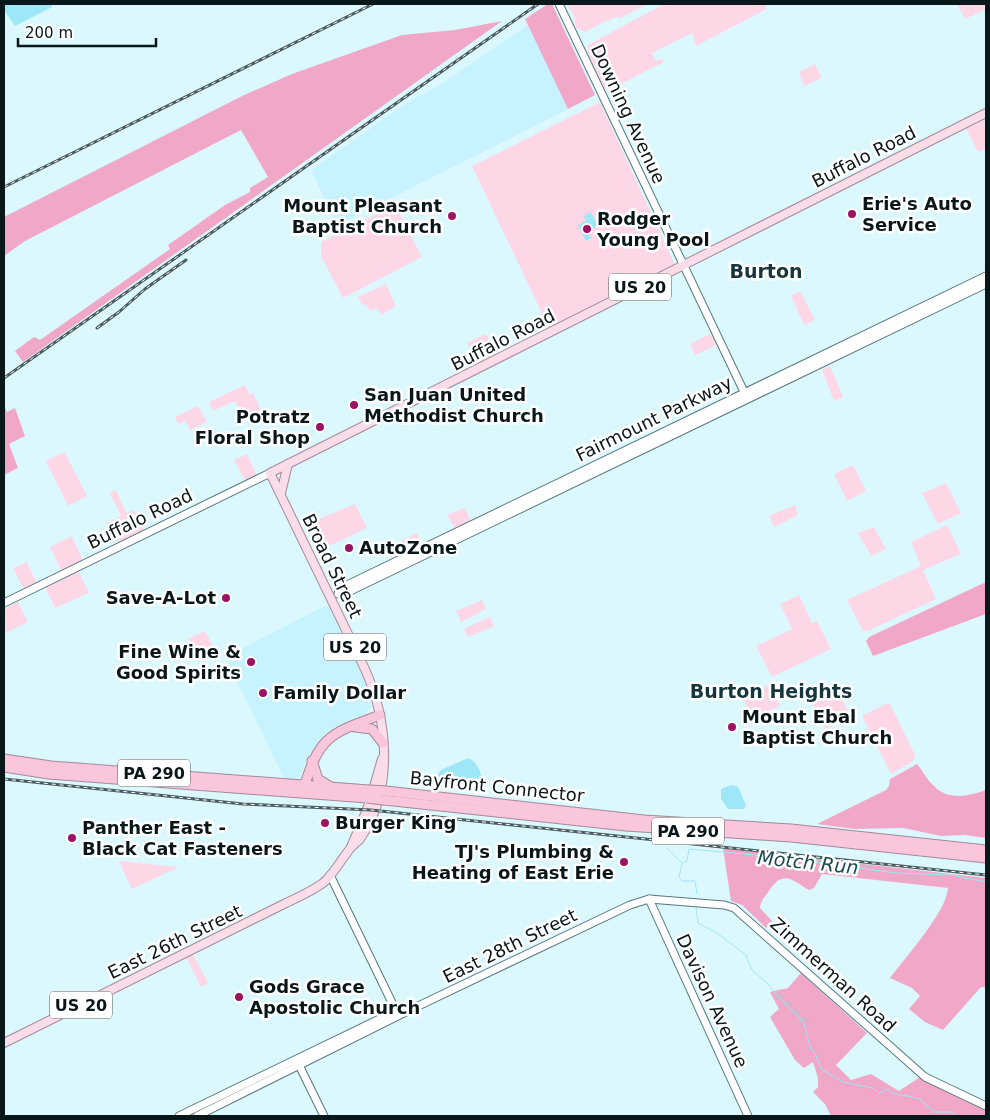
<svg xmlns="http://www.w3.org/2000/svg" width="990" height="1120" viewBox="0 0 990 1120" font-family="'DejaVu Sans',sans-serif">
  <rect width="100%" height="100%" fill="#dcf8ff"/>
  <!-- built -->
  <g fill="#c7f3fe">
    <polygon points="528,25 568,109 337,225 311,170 411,100 437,87"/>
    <polygon points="325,606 331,609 360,669 369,692 371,707 365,714 327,731 313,747 299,777 292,781 285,780 225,657"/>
  </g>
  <!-- green -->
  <g fill="#fdd7e6">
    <polygon points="567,4 648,4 620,18 615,17 610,20 610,24 608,20 585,32 576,28 574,17"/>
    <polygon points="664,4 764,4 767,9 696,46 692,33 652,53 656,61 661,59 664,62 609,90 604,88 588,53 588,45"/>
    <polygon points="957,4 984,4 986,9 965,19"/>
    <polygon points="815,64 822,78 804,86 799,72"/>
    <polygon points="600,102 675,265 549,328 472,166"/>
    <polygon points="984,120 986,125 986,149 978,152 966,129"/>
    <polygon points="395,205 422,257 343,298 321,256 321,242"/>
    <polygon points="386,284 396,306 381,315 377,308 370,311 366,304 362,305 358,297"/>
    <polygon points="800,291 815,320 804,325 791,296"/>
    <polygon points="486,334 496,355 478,364 467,343"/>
    <polygon points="710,334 718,344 695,355 690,344"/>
    <polygon points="830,366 843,397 834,401 822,370"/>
    <polygon points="245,385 250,395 253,393 261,410 244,418 235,401 213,411 209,402"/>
    <polygon points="198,406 207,422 190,430 186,421 178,424 175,417"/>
    <polygon points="62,453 65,453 87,496 68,506 46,461"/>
    <polygon points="247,454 257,475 247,480 244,479 234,460"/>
    <polygon points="853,465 866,491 847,501 834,474"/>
    <polygon points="946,483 961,513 938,524 922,493"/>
    <polygon points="116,490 126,513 134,510 144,531 119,543 106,523 121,516 110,493"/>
    <polygon points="355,504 367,528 318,551 304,525"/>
    <polygon points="795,505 798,515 774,527 769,516"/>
    <polygon points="465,508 471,522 455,529 447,515"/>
    <polygon points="947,525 961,554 923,570 936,599 870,630 863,631 847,600 921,566 911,542"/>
    <polygon points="874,527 886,549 871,556 858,533"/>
    <polygon points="417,533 423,546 395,559 391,558 386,549"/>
    <polygon points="72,536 83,561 62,572 50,547"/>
    <polygon points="27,562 37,584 24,590 13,568"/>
    <polygon points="78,570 89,593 55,608 45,587"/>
    <polygon points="799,595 812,623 817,621 831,649 772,677 756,646 792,629 780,604"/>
    <polygon points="482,600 486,609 461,622 456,611"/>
    <polygon points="18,602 28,622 6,633 4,609"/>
    <polygon points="490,617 494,626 468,637 464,629"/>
    <polygon points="205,631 215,650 198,658 188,639"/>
    <polygon points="835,682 850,716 825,729 808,694"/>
    <polygon points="770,684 780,706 752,719 743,698"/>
    <polygon points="887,703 890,704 915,755 913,761 891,774 862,716"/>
    <polygon points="121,861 176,867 177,868 132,889 119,862"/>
    <polygon points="193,954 208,983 201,987 186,957"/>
  </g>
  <!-- forest -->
  <g fill="#f1a7c7">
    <polygon points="548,4 552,4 595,95 568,109 525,19"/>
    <polygon points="502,21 23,362 15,351 34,337 40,340 170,249 168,245 225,205 250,192 250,188 268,177 241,130 25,241 4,256 4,217 244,95 292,74 402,35 455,30"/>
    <polygon points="4,405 7,412 15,408 25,436 9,444 18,468 4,475"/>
    <polygon points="986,582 986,614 873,656 866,641 869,637"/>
    <path d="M 917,764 C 923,771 927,780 934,786 C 948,801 969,796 986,790 L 986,838 L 965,835 L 941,836 L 903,828 L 854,829 L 817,824 L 886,790 L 889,786 L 890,779 Z"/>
    <path d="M 723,848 L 986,878 L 986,987 L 981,987 L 943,1030 L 925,1022 L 909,1009 L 920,996 L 912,988 L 890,978 C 905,958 947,911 948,888 L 822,874 L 814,888 L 809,890 C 792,880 783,869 769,891 C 765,897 760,901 760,908 L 772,921 L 766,928 L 742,905 L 731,901 Z"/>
    <polygon points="801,973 867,1033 836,1065 851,1080 871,1074 899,1091 920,1077 986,1109 986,1116 831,1116 825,1104 813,1092 818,1087 818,1078 813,1062 804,1068 795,1060 770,1017 779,1009 770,992 788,988"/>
  </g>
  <!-- water -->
  <g fill="#9ee7f9">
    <polygon points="4,4 51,4 52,7 15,26 4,10"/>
    <polygon points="591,212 598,226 588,231 591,238 586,241 578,225 586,221 584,216"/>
    <path d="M 468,758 C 477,761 484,776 481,784 L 438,784 L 437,776 L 441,770 Z"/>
    <polygon points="732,785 738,787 746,805 744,809 728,809 721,799 721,789"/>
  </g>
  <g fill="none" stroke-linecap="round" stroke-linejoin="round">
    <!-- stream -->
    <g stroke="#9ee7f9" stroke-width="1">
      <polyline points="666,847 681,862"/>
      <polyline points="697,894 695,881 682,881 679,877 682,863 687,861 689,849 766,856 897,873 951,875 986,882"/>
      <polyline points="696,907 698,923 717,933 746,955 752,970 767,983 775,993 803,1021 811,1049 816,1055 821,1069 843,1082 873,1088 879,1094 886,1089 895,1094 918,1098 934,1112 952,1112 956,1116"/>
    </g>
    <!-- secondary casing -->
    <g stroke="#57777f" stroke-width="9">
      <g id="secondary">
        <polyline points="559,4 746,396"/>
        <polyline points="986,276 345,586 339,589 338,594 342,595 986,284"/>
        <polyline points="4,603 270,473"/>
        <polyline points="330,875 398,1015"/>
        <polyline points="649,899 748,1116"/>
        <polyline points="298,1063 324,1116"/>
        <polyline points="179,1116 396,1011"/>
        <polyline points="197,1116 414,1008 630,905 649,899 724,905 734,908 925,1077 986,1106"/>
      </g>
    </g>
    <!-- primary casing -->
    <g stroke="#a58997" stroke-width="10">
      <g id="primary">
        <polyline points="281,493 288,464"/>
        <polyline points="351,847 368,807 382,759"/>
        <path d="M 4,1043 L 286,903 C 299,897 312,891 323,883 C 333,875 341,860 349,850 C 352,845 357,843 360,839 C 395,789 388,719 364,667 L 270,473 L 986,113"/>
      </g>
    </g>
    <!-- highway casing -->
    <g stroke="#a58997" stroke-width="11">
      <g id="highway">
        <polyline points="355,727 372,729 383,743"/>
        <polyline points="4,759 51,766 369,790"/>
        <polyline points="312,761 318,779 329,786"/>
        <polyline points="4,767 49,774 367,798"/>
        <path d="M 303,791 C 319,736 329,734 380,715"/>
        <polyline points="386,791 644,820 791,829 986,850"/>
        <polyline points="384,800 626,826 791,837 986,858"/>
      </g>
    </g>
    <!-- secondary -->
    <use href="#secondary" stroke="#fff" stroke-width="7"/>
    <!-- primary -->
    <use href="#primary" stroke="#fbdde9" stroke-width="8"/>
    <!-- highway -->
    <use href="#highway" stroke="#f9c6db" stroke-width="9"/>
    <!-- rail casing -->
    <g stroke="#4a5b5f" stroke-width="3">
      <g id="rail">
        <polyline points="4,187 373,4"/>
        <polyline points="97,328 119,312 145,289 186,260"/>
        <polyline points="4,378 538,4"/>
        <polyline points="4,779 243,804 371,810 986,875"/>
      </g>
    </g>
    <!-- rail -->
    <use href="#rail" stroke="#fff" stroke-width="1" stroke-dasharray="4" stroke-linecap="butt"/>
    <!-- highway-bridge casing -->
    <g stroke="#a58997" stroke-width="11" stroke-linecap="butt">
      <g id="highway-bridge">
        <polyline points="369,790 386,791"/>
        <polyline points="367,798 384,800"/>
      </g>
    </g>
    <!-- highway-bridge -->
    <use href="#highway-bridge" stroke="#f9c6db" stroke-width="9"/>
  </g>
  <!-- markers -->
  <g fill="#9c1363" stroke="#fff" stroke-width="2">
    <circle cx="852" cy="214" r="5"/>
    <circle cx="452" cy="216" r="5"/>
    <circle cx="587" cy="229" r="5"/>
    <circle cx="354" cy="405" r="5"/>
    <circle cx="320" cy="427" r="5"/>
    <circle cx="349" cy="548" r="5"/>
    <circle cx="226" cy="598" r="5"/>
    <circle cx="251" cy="662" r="5"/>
    <circle cx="263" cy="693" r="5"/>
    <circle cx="732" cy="727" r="5"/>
    <circle cx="325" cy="823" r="5"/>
    <circle cx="72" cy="838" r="5"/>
    <circle cx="624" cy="862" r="5"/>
    <circle cx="239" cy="997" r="5"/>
  </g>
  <g text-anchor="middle" stroke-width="5" stroke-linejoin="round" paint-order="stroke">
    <!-- shield labels -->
    <g fill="#fff" stroke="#545d5f" stroke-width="1">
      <rect x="609" y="273.5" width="62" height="27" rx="4"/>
      <rect x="324" y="633.5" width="62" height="27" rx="4"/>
      <rect x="118" y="759.5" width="72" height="27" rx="4"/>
      <rect x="652" y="817.5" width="72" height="27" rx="4"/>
      <rect x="50" y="991.5" width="62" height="27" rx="4"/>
    </g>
    <g font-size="16" font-weight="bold" fill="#0a171a">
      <text x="640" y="293">US 20</text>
      <text x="355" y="653">US 20</text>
      <text x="154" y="779">PA 290</text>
      <text x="688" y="837">PA 290</text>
      <text x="81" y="1011">US 20</text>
    </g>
    <!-- street labels -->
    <g font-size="18" fill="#0a171a" stroke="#fff">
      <text transform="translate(628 114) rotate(65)" y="6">Downing Avenue</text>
      <text transform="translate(864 157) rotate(-27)" y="6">Buffalo Road</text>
      <text transform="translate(503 340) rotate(-27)" y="6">Buffalo Road</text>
      <text transform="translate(654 419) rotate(-26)" y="6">Fairmount Parkway</text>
      <text transform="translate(140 519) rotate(-26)" y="6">Buffalo Road</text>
      <text transform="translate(332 566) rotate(64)" y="6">Broad Street</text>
      <text transform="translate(497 787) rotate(6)" y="6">Bayfront Connector</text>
      <text transform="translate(175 942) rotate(-26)" y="6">East 26th Street</text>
      <text transform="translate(510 946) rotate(-26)" y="6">East 28th Street</text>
      <text transform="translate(833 975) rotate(42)" y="6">Zimmerman Road</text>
      <text transform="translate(712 1001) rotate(65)" y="6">Davison Avenue</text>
    </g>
    <!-- poi labels -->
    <g font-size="18" font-weight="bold" fill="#0a171a" stroke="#fff" text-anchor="start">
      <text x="862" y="210">Erie's Auto<tspan x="862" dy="21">Service</tspan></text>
      <text x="442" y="212" text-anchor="end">Mount Pleasant<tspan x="442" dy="21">Baptist Church</tspan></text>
      <text x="597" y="225">Rodger<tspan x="597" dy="21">Young Pool</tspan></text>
      <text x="364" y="401">San Juan United<tspan x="364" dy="21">Methodist Church</tspan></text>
      <text x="310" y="423" text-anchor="end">Potratz<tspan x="310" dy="21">Floral Shop</tspan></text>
      <text x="359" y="554">AutoZone</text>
      <text x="216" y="604" text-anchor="end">Save-A-Lot</text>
      <text x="241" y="658" text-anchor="end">Fine Wine &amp;<tspan x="241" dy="21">Good Spirits</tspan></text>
      <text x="273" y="699">Family Dollar</text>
      <text x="742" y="723">Mount Ebal<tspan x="742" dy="21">Baptist Church</tspan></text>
      <text x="335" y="829">Burger King</text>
      <text x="82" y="834">Panther East -<tspan x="82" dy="21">Black Cat Fasteners</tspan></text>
      <text x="614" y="858" text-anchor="end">TJ's Plumbing &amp;<tspan x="614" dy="21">Heating of East Erie</tspan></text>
      <text x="249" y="993">Gods Grace<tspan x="249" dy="21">Apostolic Church</tspan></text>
    </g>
    <!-- neighbourhood labels -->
    <g font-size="19" font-weight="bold" fill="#16353c" stroke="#fff">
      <text x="766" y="278">Burton</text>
      <text x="771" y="698">Burton Heights</text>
    </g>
    <!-- water labels -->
    <g font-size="19" font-style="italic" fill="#1b4750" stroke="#fff">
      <text transform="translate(808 862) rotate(6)" y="7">Motch Run</text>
    </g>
  </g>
  <!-- border -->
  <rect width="990" height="1120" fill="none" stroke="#0a171a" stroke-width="10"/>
  <!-- scale -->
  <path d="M18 38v8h138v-8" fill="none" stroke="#0a171a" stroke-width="2.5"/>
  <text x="25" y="38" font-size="15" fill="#0a171a" stroke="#ffffff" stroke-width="4" paint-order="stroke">200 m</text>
</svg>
